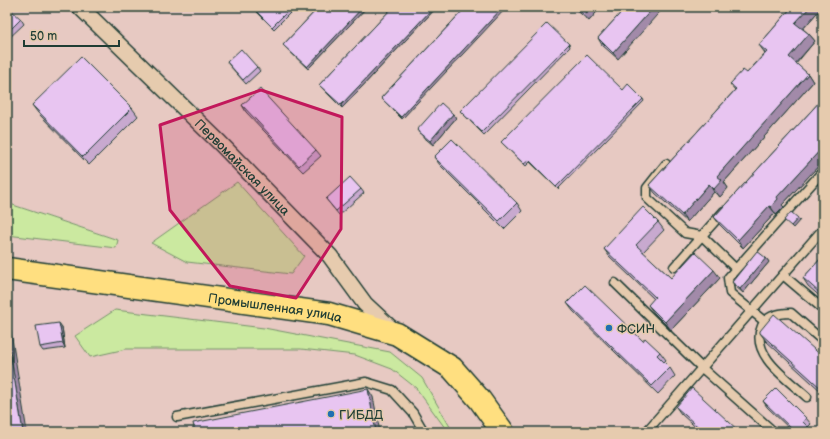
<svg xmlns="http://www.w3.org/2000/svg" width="830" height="439" viewBox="0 0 830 439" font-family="'Balsamiq Sans',sans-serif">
  <rect width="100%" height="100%" fill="#e7c9c2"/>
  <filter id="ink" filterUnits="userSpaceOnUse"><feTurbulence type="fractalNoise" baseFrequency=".025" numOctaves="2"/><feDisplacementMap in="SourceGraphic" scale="8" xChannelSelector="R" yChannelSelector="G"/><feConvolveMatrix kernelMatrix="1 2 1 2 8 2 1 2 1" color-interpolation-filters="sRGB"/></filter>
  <g filter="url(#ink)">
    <!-- green -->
    <g fill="#cbe9a0" stroke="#75936a">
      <polygon points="237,182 304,256 291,274 187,262 151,243"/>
      <polygon points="7,203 118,240 116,248 7,235"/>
      <polygon points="115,310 264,328 390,352 422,378 453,432 448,432 416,388 392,369 355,355 301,349 126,349 90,357 75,336"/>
    </g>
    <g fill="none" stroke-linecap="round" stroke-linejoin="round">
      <!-- lane casing -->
      <g stroke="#1f3d34" stroke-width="11">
        <g id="lane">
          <polyline points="666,164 647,188 647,198 685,233 702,236 735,268"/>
          <polyline points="674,267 724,211"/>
          <polyline points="783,275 823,309"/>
          <polyline points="615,283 702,368 774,432"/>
          <polyline points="764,321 730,293 728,278 823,171"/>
          <path d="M 807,397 C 789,380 749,355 762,326 C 767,315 780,313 791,313 L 823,341"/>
          <polyline points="177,417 366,382 392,390 413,413 424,432"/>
          <polyline points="646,432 823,229"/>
        </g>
      </g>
      <!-- street casing -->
      <g stroke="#1f3d34" stroke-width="18">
        <g id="street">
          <path id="s1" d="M 80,7 L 220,143 L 330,256 L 365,304 L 395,332"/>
        </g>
      </g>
      <!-- primary casing -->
      <g stroke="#1f3d34" stroke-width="25">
        <g id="primary">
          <path id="s2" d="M 7,269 L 329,314 L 397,334 L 452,368 L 480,400 L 503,432"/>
        </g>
      </g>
      <!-- lane -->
      <use href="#lane" stroke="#e6cbae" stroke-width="8"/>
      <!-- street -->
      <use href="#street" stroke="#e6cbae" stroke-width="15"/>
      <!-- primary -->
      <use href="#primary" stroke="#ffdf80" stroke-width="22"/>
    </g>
    <!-- wall -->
    <g fill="#c8a9cf" stroke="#1f3d34">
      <polygon points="252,7 296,7 274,29"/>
      <polygon points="319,7 367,7 308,69 283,45"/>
      <polygon points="393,7 437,7 342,108 319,85"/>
      <polygon points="466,7 402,119 381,98"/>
      <polygon points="573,7 601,7 589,21"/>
      <polygon points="626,7 618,59 602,45 598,38"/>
      <polygon points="792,7 822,7 803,29 809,34 815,41 796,64 808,74 813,82 724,182 728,188 720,197 714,192 687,222 655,193 649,185 735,90 730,84 747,73 765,53 759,45"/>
      <polygon points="7,16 21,19 24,24 7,40"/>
      <polygon points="569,44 570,47 484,135 460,111"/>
      <polygon points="227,62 257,67 260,71 246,84 230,66"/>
      <polygon points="623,90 643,99 644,101 558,189 530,162 526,166 501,142"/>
      <polygon points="823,98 823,161 782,205 784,207 776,215 775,213 743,248 720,225 714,217"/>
      <polygon points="32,105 132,108 138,116 89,165 38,113"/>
      <polygon points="242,105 316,150 321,156 303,172 246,112"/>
      <polygon points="453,114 456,118 433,145 420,134 417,130"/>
      <polygon points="7,138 12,145 7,150"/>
      <polygon points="434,157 517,203 522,211 504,229 440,165"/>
      <polygon points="361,189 364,193 339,215 326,199"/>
      <polygon points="658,222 664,230 643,252 671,278 720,278 671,330 654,313 648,305 654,299 609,256 604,249"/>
      <polygon points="823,256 823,299 808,286 803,278"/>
      <polygon points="766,258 769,262 743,293 735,286 732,282"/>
      <polygon points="567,303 643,341 660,352 666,360 664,362 670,368 675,376 658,394 573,311"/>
      <polygon points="62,327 65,348 43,351 40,347"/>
      <polygon points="760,333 823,357 823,393 766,341"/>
      <polygon points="763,401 806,418 811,424 808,427 793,432 767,407"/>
      <polygon points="676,407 740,432 701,432 681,414"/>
    </g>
    <!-- shaded-wall -->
    <g fill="#a28aa9" stroke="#1f3d34">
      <polygon points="363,7 367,7 308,69 307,67"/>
      <polygon points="434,7 437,7 342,108 341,105"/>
      <polygon points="503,7 507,7 402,119 401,117"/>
      <polygon points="591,7 601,7 589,21 584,15"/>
      <polygon points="654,7 664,7 618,59 613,53"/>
      <polygon points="810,7 822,7 801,31 795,23"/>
      <polygon points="809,34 815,41 794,65 789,57"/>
      <polygon points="808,74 813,82 724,182 728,188 720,197 714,189 717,176"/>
      <polygon points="453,114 456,118 433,145 430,141"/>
      <polygon points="823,147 823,161 782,205 784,207 776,215 771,207 777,197"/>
      <polygon points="709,184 714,192 687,222 682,215"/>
      <polygon points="769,206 775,213 743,248 738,240"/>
      <polygon points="798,218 800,220 793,228 791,226"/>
      <polygon points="766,258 769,262 743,293 740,289"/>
      <polygon points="714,270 720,278 671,330 665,322"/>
      <polygon points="7,322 10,326 27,432 23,432 7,333"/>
      <polygon points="59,323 62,327 65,348 63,343"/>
      <polygon points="368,389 373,397 380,432 376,432"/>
    </g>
    <!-- building -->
    <g fill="#e8c5f1" stroke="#1f3d34">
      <polygon points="252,7 292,7 272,27"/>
      <polygon points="319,7 363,7 307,67 283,45"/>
      <polygon points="393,7 434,7 341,105 319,85"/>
      <polygon points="466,7 503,7 401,117 381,98"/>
      <polygon points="575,7 591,7 584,15"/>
      <polygon points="626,7 654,7 613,53 598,38"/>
      <polygon points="792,7 810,7 795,23 809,34 789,57 808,74 717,176 722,180 714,189 709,184 682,215 649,185 736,89 730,84 743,70 747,73 767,52 759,45"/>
      <polygon points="12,11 21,19 7,33 7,16"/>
      <polygon points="547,23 569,44 482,132 460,111"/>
      <polygon points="241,49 257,67 243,80 227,62"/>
      <polygon points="587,55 623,90 628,84 643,99 556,187 529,160 524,164 501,142"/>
      <polygon points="81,57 132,108 83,157 32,105"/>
      <polygon points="260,89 316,150 299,166 242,105"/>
      <polygon points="823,98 823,147 777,197 778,199 771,207 769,206 738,240 714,217"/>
      <polygon points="441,103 453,114 430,141 417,130"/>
      <polygon points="452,139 517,203 499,221 434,157"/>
      <polygon points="350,177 361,189 336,211 326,199"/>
      <polygon points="643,207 658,222 636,245 671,278 695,252 714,270 665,322 648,305 655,297 604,249"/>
      <polygon points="791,212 798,218 791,226 784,220"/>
      <polygon points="757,251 766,258 740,289 732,282"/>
      <polygon points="823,256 823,292 821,294 803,278"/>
      <polygon points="585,285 643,341 645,338 660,352 657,355 670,368 652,386 567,303"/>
      <polygon points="774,314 823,357 823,390 760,333 760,331"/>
      <polygon points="59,323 63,343 40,347 36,326"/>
      <polygon points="7,333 23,432 7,432"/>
      <polygon points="692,388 740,432 704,432 676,407"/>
      <polygon points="776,388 806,418 803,422 813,432 793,432 794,431 763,401"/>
      <polygon points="368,389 376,432 195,432 193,423"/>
    </g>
  </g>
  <!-- marked area -->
  <path fill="#c2185b" fill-opacity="0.2" stroke="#c2185b" stroke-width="3" stroke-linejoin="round" d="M 261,90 L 342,117 L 341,229 L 296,298 L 230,286 L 170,210 L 160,125 Z"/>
  <!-- markers -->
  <g fill="#1f6fb2" stroke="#e6cbae" stroke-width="1.5">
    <circle cx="609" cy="328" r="4"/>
    <circle cx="331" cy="414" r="4"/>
  </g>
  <g text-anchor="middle" stroke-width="3" stroke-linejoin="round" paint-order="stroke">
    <!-- street labels -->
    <g font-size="13" fill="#1f3d34" stroke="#e6cbae">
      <text dy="5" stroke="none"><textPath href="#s1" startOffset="228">Первомайская улица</textPath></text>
      <text dy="5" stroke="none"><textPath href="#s2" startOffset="271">Промышленная улица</textPath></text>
    </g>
    <!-- poi labels -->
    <g font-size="13" fill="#1f3d34" stroke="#e6cbae" text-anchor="start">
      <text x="617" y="333">ФСИН</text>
      <text x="339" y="419">ГИБДД</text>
    </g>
  </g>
  <!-- margin -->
  <rect width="830" height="439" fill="none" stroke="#e6cbae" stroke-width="24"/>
  <rect x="12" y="12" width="806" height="415" fill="none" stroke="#1f3d34" stroke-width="1.5" filter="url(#ink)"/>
  <!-- scale -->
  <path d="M24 40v6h95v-6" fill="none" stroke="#1f3d34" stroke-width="2"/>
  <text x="30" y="40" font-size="12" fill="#1f3d34" stroke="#e6cbae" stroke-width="3" paint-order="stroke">50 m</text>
</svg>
